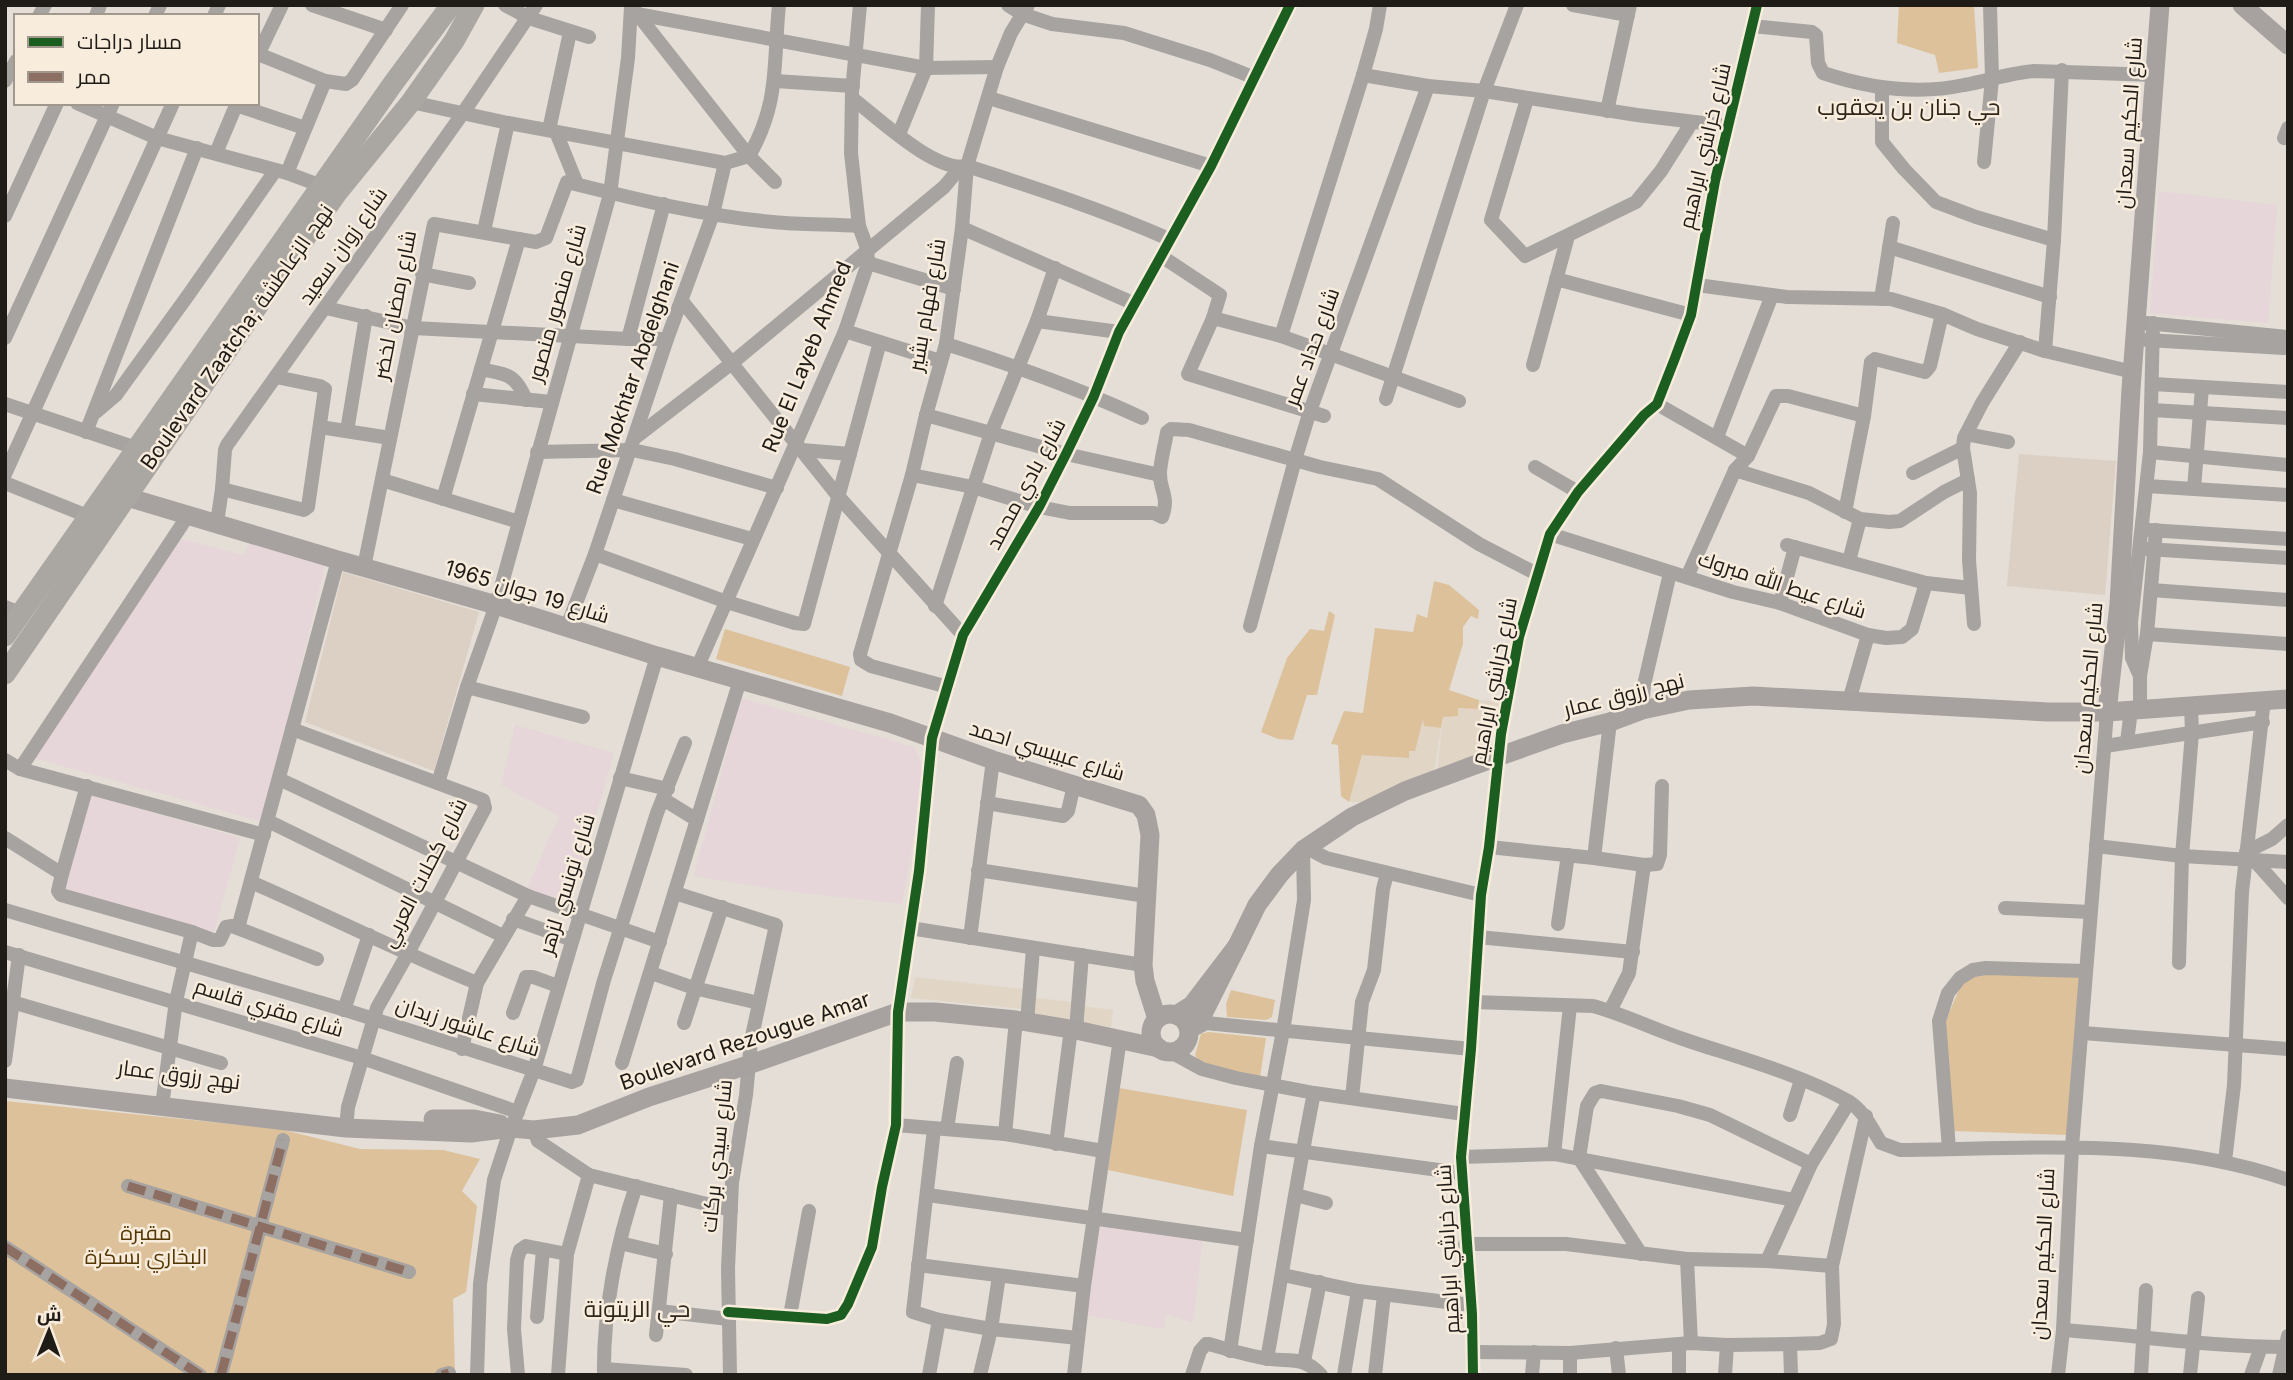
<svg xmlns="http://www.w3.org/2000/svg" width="2293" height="1380" viewBox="0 0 2293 1380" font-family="Inter,Cairo,sans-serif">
  <rect width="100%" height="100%" fill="#e4ded6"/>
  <!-- built -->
  <g fill="#e1d5c6">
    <polygon points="1479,700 1505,701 1496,751 1437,772 1443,717 1458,708 1478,709"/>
    <polygon points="1423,717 1424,726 1441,728 1434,773 1372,802 1349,802 1362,755 1414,751"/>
    <polygon points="915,977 1023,989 1022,1009 911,998"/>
    <polygon points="1035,998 1073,1002 1071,1022 1032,1017"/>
    <polygon points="1083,1006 1113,1010 1111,1027 1080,1022"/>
  </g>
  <!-- education -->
  <g fill="#e6d6d9">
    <polygon points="2159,191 2277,205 2268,323 2150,313"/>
    <polygon points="181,539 244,555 250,543 325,565 263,822 34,758"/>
    <polygon points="741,698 914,747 922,767 915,831 902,904 793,892 694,876"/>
    <polygon points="515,725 614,753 571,902 526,891 559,816 501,785"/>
    <polygon points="89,794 240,838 214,932 62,890"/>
    <polygon points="1101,1223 1203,1237 1193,1323 1167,1315 1163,1329 1086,1315"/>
  </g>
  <!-- medical -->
  <g fill="#dcd0c4">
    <polygon points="2019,454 2116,461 2105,595 2007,586"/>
    <polygon points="343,572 479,612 434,771 305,722"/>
  </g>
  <!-- green -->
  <g fill="#dcc19b">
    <polygon points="1899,5 1974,5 1978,68 1939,73 1935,55 1897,43"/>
    <polygon points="1434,581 1449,585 1479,610 1478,619 1471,616 1463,627 1463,644 1449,690 1479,700 1478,709 1458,708 1458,716 1443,717 1441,728 1424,726 1423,719 1415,751 1409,751 1409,758 1362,755 1349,802 1341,796 1338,745 1331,744 1344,711 1363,713 1375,628 1413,632 1417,614 1427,618"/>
    <polygon points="1329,611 1335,615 1317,695 1307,695 1293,740 1278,739 1261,732 1287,658 1310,629 1324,631"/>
    <polygon points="725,629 850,667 842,696 716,659"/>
    <polygon points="1978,971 2080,976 2068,1135 1953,1131 1944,1025 1963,980"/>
    <polygon points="1231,990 1275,1000 1272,1017 1266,1020 1227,1017 1226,1004"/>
    <polygon points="1208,1032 1266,1038 1260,1077 1200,1064 1195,1055 1201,1034"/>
    <polygon points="1119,1088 1247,1110 1233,1196 1108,1170"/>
    <polygon points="5,1101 280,1129 360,1149 443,1150 480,1159 462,1191 477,1206 466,1292 453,1299 455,1375 5,1375"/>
  </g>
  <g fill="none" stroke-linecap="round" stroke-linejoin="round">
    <!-- street -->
    <g stroke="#a7a3a0" stroke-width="14">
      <polyline points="312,5 386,30"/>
      <polyline points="505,5 529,18 589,37"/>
      <polyline points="1008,5 1022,14 1052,24 1124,33 1210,60 1255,78"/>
      <polyline points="1573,5 1628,15"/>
      <polyline points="635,11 749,156 775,182"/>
      <polyline points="637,14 926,68 997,67"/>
      <polyline points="39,16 45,5"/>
      <polyline points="96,16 100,5"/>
      <polyline points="155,16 160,5"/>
      <polyline points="214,16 219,5"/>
      <path d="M 1752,26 L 1812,32 L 1816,35 L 1818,63 L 1823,73 C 1868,88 1917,95 1964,85 C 1987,81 2010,73 2034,71 L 2156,75"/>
      <polyline points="258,54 325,81 346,84 352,80 402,5"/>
      <polyline points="257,57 282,5"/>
      <polyline points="1363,75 1428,86 1484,91 1637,115 1728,126"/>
      <polyline points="5,81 16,61"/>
      <polyline points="775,81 853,86"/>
      <polyline points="1882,88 1882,142 1904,169 1936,202 1976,217 2054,240"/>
      <path d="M 852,98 C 877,117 935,173 967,166 C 1036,188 1103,210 1169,239"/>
      <polyline points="989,98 1211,166"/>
      <polyline points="1527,99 1491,220 1525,256 1636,202 1661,171 1692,122"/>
      <path d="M 411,102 L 508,123 L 725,163 L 749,156 C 780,102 773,64 779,5"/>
      <polyline points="77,103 157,138 287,173 327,188"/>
      <polyline points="236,105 305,128"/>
      <polyline points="1607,111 1630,5"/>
      <polyline points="549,130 570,32"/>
      <polyline points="556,132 577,184"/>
      <polyline points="899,134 926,68 928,5"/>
      <polyline points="2284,138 2288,128"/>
      <polyline points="216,153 237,103"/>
      <polyline points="1984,162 1992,79 1990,5"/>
      <polyline points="287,173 325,81"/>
      <polyline points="5,216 57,103"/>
      <polyline points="962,228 1135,304"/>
      <polyline points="484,231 508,123"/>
      <polyline points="1889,247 2050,297"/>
      <polyline points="1161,256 1220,295 1213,318 1188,374 1324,416"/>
      <polyline points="868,263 954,289"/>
      <polyline points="422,274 469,283"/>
      <polyline points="1556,279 1691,315"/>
      <polyline points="1697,285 1787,297 1891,299 1942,314 1977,329 2045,351 2133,372"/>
      <polyline points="1881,299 1893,223"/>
      <polyline points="682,301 838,496 963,635"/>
      <polyline points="326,308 413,328 628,339 667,339"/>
      <polyline points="1213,318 1281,336 1459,401"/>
      <polyline points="1037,321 1119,332"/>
      <polyline points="2146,323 2288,337"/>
      <polyline points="845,331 940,361"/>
      <polyline points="1281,336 1363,75 1376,29 1380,5"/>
      <polyline points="5,338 113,103"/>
      <polyline points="628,339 664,204"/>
      <polyline points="2147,340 2284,348 2288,346"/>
      <path d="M 946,344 C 1013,365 1078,388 1142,418"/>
      <polyline points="2045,351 2054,240 2062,70"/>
      <polyline points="1533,365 1568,236"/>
      <path d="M 481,369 C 507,375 515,373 526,400"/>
      <polyline points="2153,384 2288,392"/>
      <polyline points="473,394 551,402"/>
      <polyline points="1386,399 1484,91 1517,5"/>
      <polyline points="5,404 139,449"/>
      <polyline points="1657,404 1748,456"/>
      <polyline points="2152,410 2288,418"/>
      <polyline points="96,412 116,395 189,294 275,171"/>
      <polyline points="926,415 1066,454 1160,475"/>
      <polyline points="320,427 390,438"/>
      <polyline points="347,431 366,316"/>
      <polyline points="86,432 197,148"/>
      <polyline points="1966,434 2008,442"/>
      <polyline points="636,437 732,363 944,187 960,168"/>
      <polyline points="1717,437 1772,295"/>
      <polyline points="802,450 850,454"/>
      <polyline points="537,452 632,450 675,459 777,488"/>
      <polyline points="2150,452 2288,465"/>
      <polyline points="1535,467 1578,492"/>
      <polyline points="1735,470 1809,493 1860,519 1889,522 1900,521 1944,492 1968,480"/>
      <polyline points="1913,473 1963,448"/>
      <polyline points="5,474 173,103"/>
      <path d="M 912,475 L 973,487 L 1039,507 L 1070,513 L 1154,513 L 1162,517 C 1170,496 1159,490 1160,472 C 1161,458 1165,445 1167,432 L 1171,429 L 1189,430 L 1320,467 L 1378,479 L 1479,544 L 1537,574"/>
      <polyline points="382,480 519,522"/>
      <polyline points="5,483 90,517"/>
      <polyline points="2147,486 2288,495"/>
      <polyline points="222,489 304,510 308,507 325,389 320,386 276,377"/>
      <polyline points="2194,489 2202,387"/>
      <polyline points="443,499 519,239"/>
      <polyline points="613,500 752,539"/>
      <polyline points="1845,512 1864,416 1871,362 1875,359 1925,372 1930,366 1942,314"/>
      <polyline points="217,523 222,489 225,450 227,445 463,113 536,5"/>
      <polyline points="2149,530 2288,539"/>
      <polyline points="1550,534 1733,592 1780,603 1868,635 1886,638 1902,637 1912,629 1926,583 1971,588"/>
      <polyline points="1787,545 1926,583"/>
      <polyline points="2147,549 2288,558"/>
      <polyline points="595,554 727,602 795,623 804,624 880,342"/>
      <polyline points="1849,561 1860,519"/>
      <path d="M 364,567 L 434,224 L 536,242 L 546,238 L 567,182 C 635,199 704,216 773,222 C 802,225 831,224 859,226"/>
      <polyline points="1687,577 1735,470 1748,456 1776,396 1788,396 1864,416"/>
      <polyline points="2151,590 2288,600"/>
      <polyline points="1780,603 1795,547"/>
      <polyline points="935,606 991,433 1037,321 1055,268"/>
      <polyline points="5,607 22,614"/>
      <polyline points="1974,624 1969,560 1970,493 1963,448 1964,438 1982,403 2020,342"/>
      <polyline points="1250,626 1295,460 1310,411 1428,86"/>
      <polyline points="566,629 595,554 667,339 713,214 725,163"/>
      <polyline points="2147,634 2288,644"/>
      <polyline points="698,666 845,331 868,263 867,248 859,226 851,153 852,92 860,5"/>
      <polyline points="2140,676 2132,658 2131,622 2150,452 2153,323"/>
      <polyline points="467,687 583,717"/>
      <polyline points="948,687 871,666 861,660 860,654 912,475 926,415 946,344 962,228 967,166 997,67 1011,33 1028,5"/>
      <polyline points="1849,701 1868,635"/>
      <polyline points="1642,710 1644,685 1670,573"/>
      <polyline points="2140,710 2140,676 2147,634 2156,530"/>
      <polyline points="292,729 483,800 485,808 407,955 377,1008 348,1107 346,1128"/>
      <polyline points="2127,742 2131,710"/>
      <polyline points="2105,746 2263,722"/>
      <polyline points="5,760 20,769 264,835"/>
      <polyline points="20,769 189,514"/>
      <polyline points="620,778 668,789"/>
      <polyline points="279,779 528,896 660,942"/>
      <polyline points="438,783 467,687 496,605 610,194 628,58 631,7"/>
      <polyline points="663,799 697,820"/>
      <polyline points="987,803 1063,816 1068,811 1074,785"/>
      <polyline points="268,821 503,936"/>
      <polyline points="5,838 62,874 58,891 61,895 192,932 213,940 220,940 226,927 232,926 317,959"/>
      <polyline points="2096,846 2182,856 2288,862"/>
      <polyline points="1489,847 1594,858 1610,722"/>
      <polyline points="1307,848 1326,858 1481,895"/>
      <polyline points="2246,852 2272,839 2288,825"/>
      <polyline points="1594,858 1644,865 1657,864 1660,855 1662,786"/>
      <polyline points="2254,860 2288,898"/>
      <polyline points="978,870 1146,896"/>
      <polyline points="62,874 87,786"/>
      <path d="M 251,882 C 327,915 400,952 477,983"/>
      <polyline points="675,893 776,925 751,1041 746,1095 732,1183 728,1268 730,1375"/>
      <polyline points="2005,908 2090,912"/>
      <polyline points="5,910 339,1008 572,1082 577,1080 579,1073 604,980 657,813 685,743"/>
      <polyline points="513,919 572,940"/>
      <polyline points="1558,924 1568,855"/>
      <polyline points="238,928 338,560"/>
      <polyline points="910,928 1143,965"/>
      <polyline points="1478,937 1633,952"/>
      <polyline points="970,938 993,760"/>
      <polyline points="5,952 362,1058 518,1112"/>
      <polyline points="2179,963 2182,856 2192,733 2191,706"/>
      <polyline points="651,973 694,988 759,1003"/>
      <polyline points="12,1002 221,1063"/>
      <path d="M 1474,1002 L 1593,1006 C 1623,1014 1653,1029 1683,1039 C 1733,1056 1803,1075 1848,1101 C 1864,1111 1871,1127 1881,1143 L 1900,1150 C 2031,1149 2163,1136 2288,1180"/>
      <polyline points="344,1010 369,935"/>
      <polyline points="1610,1011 1629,973 1644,865"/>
      <polyline points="513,1013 526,977 533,977 558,986"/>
      <polyline points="1027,1022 1033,949"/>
      <polyline points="684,1023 722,907"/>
      <polyline points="1076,1030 1082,955"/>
      <polyline points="1189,1032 1206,1023 1471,1049"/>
      <polyline points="2083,1033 2288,1049"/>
      <polyline points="462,1049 477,983 528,896"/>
      <polyline points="1171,1052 1202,1069 1236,1078 1314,1093 1464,1114"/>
      <polyline points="5,1061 19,955"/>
      <polyline points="622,1063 740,680"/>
      <polyline points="1352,1098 1362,1002 1374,970 1383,889 1387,874"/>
      <polyline points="162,1106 176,1001 192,932"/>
      <polyline points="1790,1115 1801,1080"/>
      <polyline points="896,1125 1005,1134 1103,1151"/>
      <polyline points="934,1129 913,1312 939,1320 991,1329 1078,1338"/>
      <polyline points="947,1129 957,1063"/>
      <polyline points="534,1130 538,1141 589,1175 731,1210"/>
      <polyline points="1005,1134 1016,1020"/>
      <polyline points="1056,1144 1071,1029"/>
      <polyline points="1261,1146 1461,1173"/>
      <polyline points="1949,1149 1939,1021 1948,993 1960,978 1973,970 1986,968 2086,971"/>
      <polyline points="1554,1154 1570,1006"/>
      <polyline points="1461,1157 1554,1154 1794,1200"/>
      <polyline points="2225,1161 2234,1085 2242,892 2264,700"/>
      <polyline points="128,1186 409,1272"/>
      <polyline points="928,1195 1247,1240"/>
      <polyline points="1296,1195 1326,1203"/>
      <polyline points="620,1243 666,1254"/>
      <polyline points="1465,1244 1566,1244 1687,1259"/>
      <polyline points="5,1247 200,1375"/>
      <polyline points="1641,1254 1579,1158 1587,1106 1595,1093 1601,1091 1678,1106 1710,1115 1811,1164"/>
      <polyline points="1767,1261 1811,1164 1849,1102"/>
      <polyline points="918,1265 1084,1286"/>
      <polyline points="1283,1275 1358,1291 1471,1305"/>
      <polyline points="659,1311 729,1319"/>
      <polyline points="728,1312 827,1319 841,1315 848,1304 872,1247 882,1187 896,1125 898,1012 919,871 932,738 963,635 1039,507 1066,454 1094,396 1119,332 1211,166 1290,5"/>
      <polyline points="790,1316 809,1211"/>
      <polyline points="537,1317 543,1250"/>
      <path d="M 2063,1330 C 2137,1335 2210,1347 2285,1347"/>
      <polyline points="656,1335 671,1195"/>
      <polyline points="1691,1343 1687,1259 1767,1261 1832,1266 1866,1116"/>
      <polyline points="1790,1344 1820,1343 1831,1339 1834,1324 1832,1266"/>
      <polyline points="1679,1345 1679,1375"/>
      <polyline points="1616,1348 1619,1375"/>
      <polyline points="1230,1351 1261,1146 1283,1031 1304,900 1303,850"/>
      <polyline points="1474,1352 1570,1353 1691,1343 1727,1345 1790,1344 1791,1375"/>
      <polyline points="1570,1353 1570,1375"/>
      <path d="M 1267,1359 C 1283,1271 1296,1181 1314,1093"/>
      <polyline points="1304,1361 1320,1282"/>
      <polyline points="604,1369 686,1375"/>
      <polyline points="221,1375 283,1140"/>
      <polyline points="442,1375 449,1373"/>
      <polyline points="477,1375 480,1284 494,1180 509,1134 534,1070 657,656"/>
      <polyline points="518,1375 514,1329 517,1260 520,1250 526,1246 567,1254"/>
      <polyline points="558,1375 567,1254 589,1175"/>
      <path d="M 604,1375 C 603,1313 616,1245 636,1186"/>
      <polyline points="929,1375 939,1320"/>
      <polyline points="980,1375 991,1329 999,1276"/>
      <polyline points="1074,1375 1084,1286 1120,1039"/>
      <path d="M 1192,1375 L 1200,1351 L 1206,1344 L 1209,1344 C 1227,1349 1245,1355 1264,1358 C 1287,1363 1302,1354 1321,1375"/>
      <polyline points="1344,1375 1358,1291"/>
      <polyline points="1375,1375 1384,1295"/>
      <polyline points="1473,1375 1472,1314 1461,1157 1471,1049 1481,895 1489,847 1501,734 1519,637 1550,534 1578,492 1644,415 1657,404 1675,358 1691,315 1715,181 1757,5"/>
      <polyline points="1532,1375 1534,1352"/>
      <polyline points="1725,1375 1727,1345"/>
      <polyline points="2058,1375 2063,1330 2072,1147 2107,712"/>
      <polyline points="2141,1375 2146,1290"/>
      <polyline points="2190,1375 2198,1298"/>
      <polyline points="2251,1375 2261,1347"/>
      <polyline points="2279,1375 2288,1336"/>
    </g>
    <!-- secondary -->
    <g stroke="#a7a29f" stroke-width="19">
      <polyline points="2242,5 2288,45"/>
      <polyline points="114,489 127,497 338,560 496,605 657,656 890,723 993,760 1139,805 1146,815 1150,835 1143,965 1145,981 1157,1019"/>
      <polyline points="2107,712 2119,604 2131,389 2160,5"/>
      <polyline points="1237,946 1257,905 1280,874 1303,850 1352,817 1405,791 1472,766 1562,734 1610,722 1642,710 1689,700 1753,696 2048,712 2107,712 2288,699"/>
      <circle cx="1170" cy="1033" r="19"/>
      <polyline points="1176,1015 1192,1005 1237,946 1204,1012 1186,1022"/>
      <polyline points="5,1088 346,1128 471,1133 511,1128 534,1130 578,1125 649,1097 748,1065 898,1012 935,1012 1016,1020 1076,1030 1159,1048"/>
      <polyline points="433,1119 474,1119 500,1124"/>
    </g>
    <!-- primary -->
    <g stroke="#aaa6a1" stroke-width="21">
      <polyline points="5,636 392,85 451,5"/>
      <polyline points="5,674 276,279 337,193 411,102 454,41 474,5"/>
    </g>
    <!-- quiet -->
    <g stroke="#8d6e63" stroke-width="9" stroke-dasharray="18 9" stroke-linecap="butt">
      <polyline points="128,1186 409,1272"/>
      <polyline points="5,1247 200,1375"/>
      <polyline points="221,1375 283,1140"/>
      <polyline points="442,1375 449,1373"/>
    </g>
    <!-- cycleway casing -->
    <g stroke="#f8ecdd" stroke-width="15">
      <g id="cycleway">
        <polyline points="728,1312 827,1319 841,1315 848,1304 872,1247 882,1187 896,1125 898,1012 919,871 932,738 963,635 1039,507 1066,454 1094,396 1119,332 1211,166 1290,5"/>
        <polyline points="1473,1375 1472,1314 1461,1157 1471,1049 1481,895 1489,847 1501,734 1519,637 1550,534 1578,492 1644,415 1657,404 1675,358 1691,315 1715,181 1757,5"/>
      </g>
    </g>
    <!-- cycleway -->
    <use href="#cycleway" stroke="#1b5e20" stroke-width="10"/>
  </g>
  <g text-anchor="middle" stroke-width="5" stroke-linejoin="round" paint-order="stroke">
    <!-- street labels -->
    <g font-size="21" fill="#1f1b16" stroke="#f8ecdd">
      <text transform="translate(2129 123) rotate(-86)" y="7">شارع الحكيم سعدان</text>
      <text transform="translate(1705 146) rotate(-77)" y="7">شارع خراشي ابراهيم</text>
      <text transform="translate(343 246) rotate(-55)" y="7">شارع زوان سعيد</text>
      <text transform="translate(557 303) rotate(-74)" y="7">شارع منصور منصور</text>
      <text transform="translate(395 305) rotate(-79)" y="7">شارع رمضان لخضر</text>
      <text transform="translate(927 305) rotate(-80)" y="7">شارع فهام بشير</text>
      <text transform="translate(237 337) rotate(-55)" y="7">Boulevard Zaatcha; نهج الزعاطشة</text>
      <text transform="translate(1312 347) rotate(-70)" y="7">شارع حداد عمر</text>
      <text transform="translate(807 357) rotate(-68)" y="7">Rue El Layeb Ahmed</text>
      <text transform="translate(633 378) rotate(-71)" y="7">Rue Mokhtar Abdelghani</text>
      <text transform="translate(1026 484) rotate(-62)" y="7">شارع بادي محمد</text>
      <text transform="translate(1782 585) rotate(18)" y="7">شارع عيط الله مبروك</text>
      <text transform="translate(527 592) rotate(17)" y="7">شارع 19 جوان 1965</text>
      <text transform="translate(1494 681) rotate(-79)" y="7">شارع خراشي ابراهيم</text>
      <text transform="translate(2088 688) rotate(-85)" y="7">شارع الحكيم سعدان</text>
      <text transform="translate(1624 695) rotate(-14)" y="7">نهج رزوق عمار</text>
      <text transform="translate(1047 751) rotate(17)" y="7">شارع عبيبسي احمد</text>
      <text transform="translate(424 873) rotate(-63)" y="7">شارع كحلات العربي</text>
      <text transform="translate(567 884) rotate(-73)" y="7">شارع تونسي لزهر</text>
      <text transform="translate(269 1008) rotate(17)" y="7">شارع مقري قاسم</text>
      <text transform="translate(468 1027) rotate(18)" y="7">شارع عاشور زيدان</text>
      <text transform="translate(745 1041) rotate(-19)" y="7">Boulevard Rezougue Amar</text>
      <text transform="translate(179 1075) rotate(7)" y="7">نهج رزوق عمار</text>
      <text transform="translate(717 1156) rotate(-84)" y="7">شارع سيدي بركات</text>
      <text transform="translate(1448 1249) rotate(-93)" y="7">شارع خراشي ابراهيم</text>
      <text transform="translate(2043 1254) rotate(-87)" y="7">شارع الحكيم سعدان</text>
    </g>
    <!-- park labels -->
    <g font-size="21" fill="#543600" stroke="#f8ecdd">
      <text x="146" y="1240">مقبرة<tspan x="146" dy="24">البخاري بسكرة</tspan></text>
    </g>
    <!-- neighbourhood labels -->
    <g font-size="23" fill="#30271c" stroke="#f8ecdd">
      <text x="1909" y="115">حي جنان بن يعقوب</text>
      <text x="637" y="1317">حي الزيتونة</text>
    </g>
  </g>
  <!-- border -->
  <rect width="2293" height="1380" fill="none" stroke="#1f1b16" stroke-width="14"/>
  <!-- legend -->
  <rect x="14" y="14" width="245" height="91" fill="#f8ecdd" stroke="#a1988d" stroke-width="2"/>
  <rect x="28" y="37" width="35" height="10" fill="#1b5e20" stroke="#a1988d" stroke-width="2"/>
  <text x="77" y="49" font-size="21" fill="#1f1b16">مسار دراجات</text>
  <rect x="28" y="72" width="35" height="10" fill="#8d6e63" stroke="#a1988d" stroke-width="2"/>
  <text x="77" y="84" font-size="21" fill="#1f1b16">ممر</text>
  <!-- north arrow -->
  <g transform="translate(49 1331) rotate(1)" stroke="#f8ecdd" stroke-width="5" paint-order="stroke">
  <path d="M0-5L12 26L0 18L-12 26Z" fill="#1f1b16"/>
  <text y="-10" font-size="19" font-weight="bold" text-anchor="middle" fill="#1f1b16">ش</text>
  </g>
</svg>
